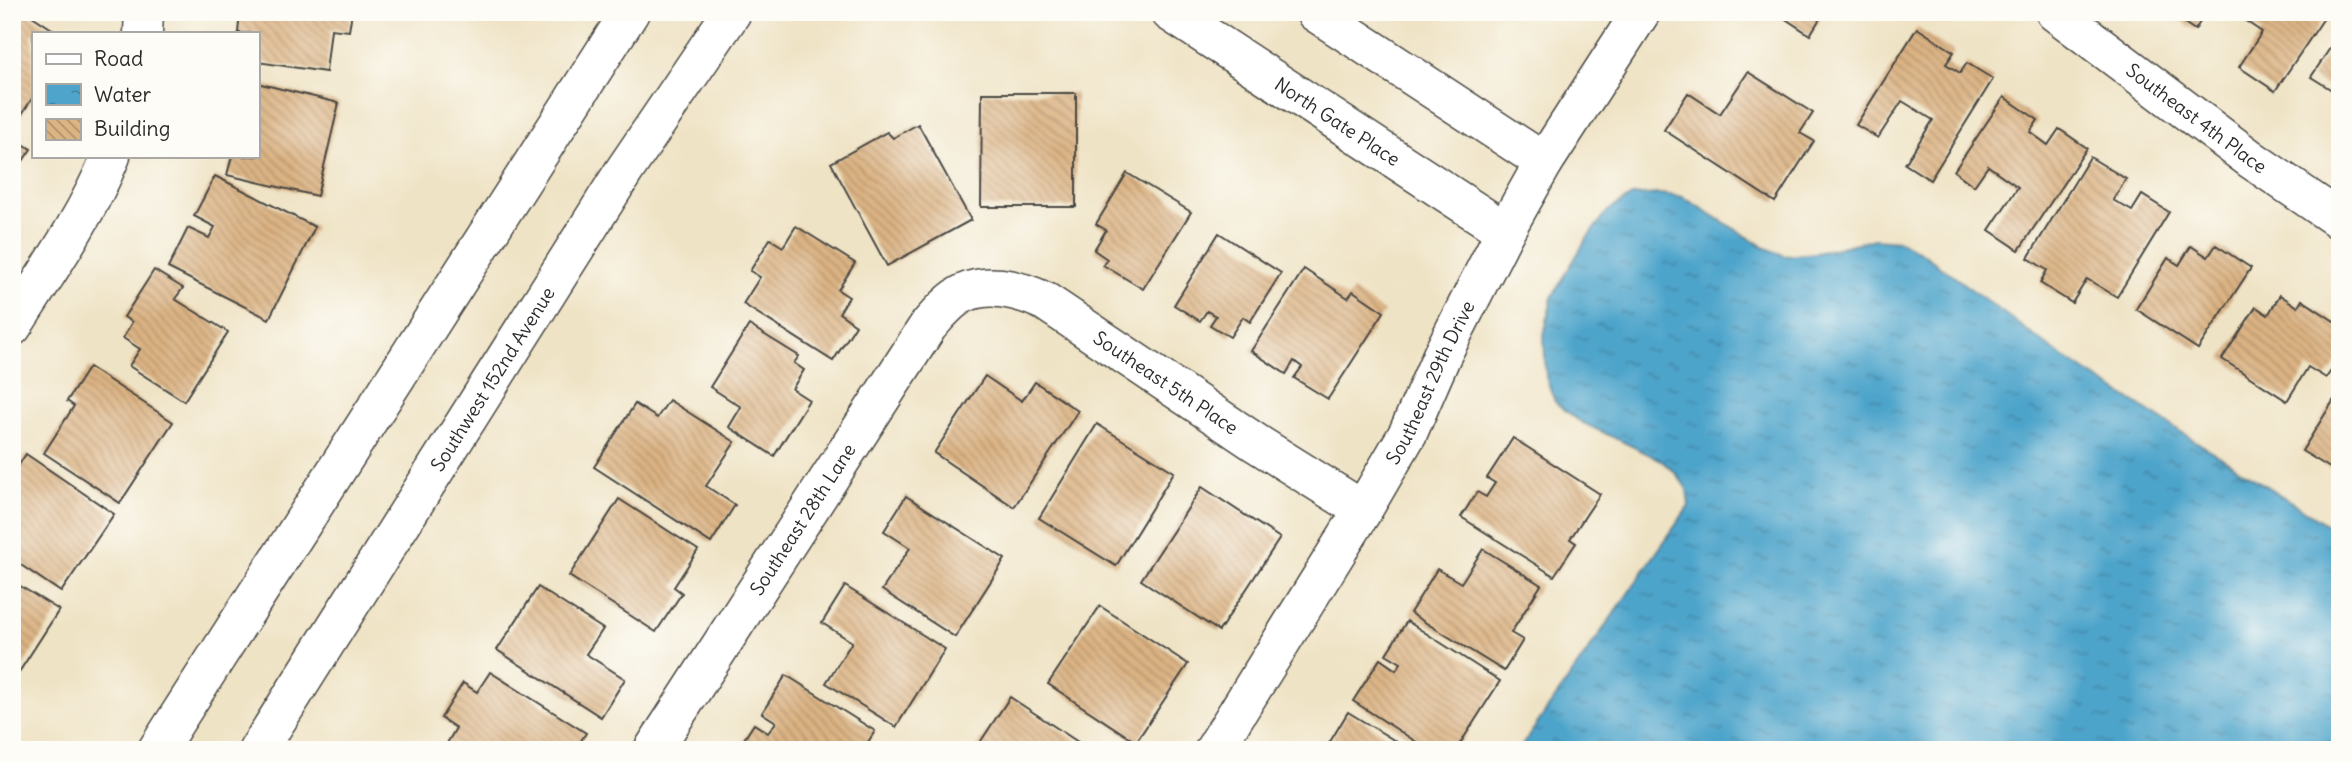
<svg xmlns="http://www.w3.org/2000/svg" width="2352" height="762" viewBox="0 0 2352 762" font-family="Delius,sans-serif">
  <defs>
    <pattern id="water-ripples" width="26" height="14" patternUnits="userSpaceOnUse" patternTransform="scale(1.75)"><rect width="26" height="14" fill="#4ea4cb"/><path d="M2 4q2-2 4 0t4 0M15 11q2-2 4 0t4 0" fill="none" stroke="#4186a5"/></pattern>
    <pattern id="building-back-hatch" width="6" height="6" patternUnits="userSpaceOnUse" patternTransform="scale(1.75)"><rect width="6" height="6" fill="#dcb383"/><path d="M-1 5l2 2M0 0l6 6M5-1l2 2" fill="none" stroke="#b3926b"/></pattern>
  </defs>
  <rect width="100%" height="100%" fill="#fdfcf7"/>
  <filter id="ink" filterUnits="userSpaceOnUse"><feTurbulence type="fractalNoise" baseFrequency=".0143" numOctaves="2"/><feDisplacementMap in="SourceGraphic" scale="14" xChannelSelector="R" yChannelSelector="G"/><feConvolveMatrix kernelMatrix="1 2 1 2 8 2 1 2 1" color-interpolation-filters="sRGB"/></filter>
  <filter id="wash" filterUnits="userSpaceOnUse"><feTurbulence type="fractalNoise" baseFrequency=".00686" numOctaves="4" result="noise"/><feDisplacementMap in="SourceGraphic" scale="28" xChannelSelector="R" yChannelSelector="G"/><feGaussianBlur stdDeviation="1.57" result="paint"/><feColorMatrix in="noise" values="0 0 0 0 0 0 0 0 0 0 0 0 0 0 0 0 0 1.4 0 .05"/><feComposite in="paint" operator="in"/></filter>
  <g filter="url(#wash)">
    <rect width="100%" height="100%" fill="#efe3c5"/>
    <!-- water -->
    <polygon fill="url(#water-ripples)" stroke="#3c687b" stroke-width="2" points="1659,194 1683,197 1764,247 1785,256 1816,253 1874,239 1899,241 1922,253 2063,357 2340,533 2340,750 1519,750 1689,506 1687,489 1675,472 1659,459 1579,421 1555,402 1546,377 1544,336 1552,297 1587,238 1608,211 1632,196"/>
    <g id="blocks">
      <!-- building -->
      <g fill="url(#building-back-hatch)">
        <polygon points="12,12 26,12 58,33 33,33 33,97 18,120 12,117"/>
        <polygon points="240,12 352,12 349,31 331,29 326,72 257,62 257,33 238,33"/>
        <polygon points="1775,12 1824,12 1810,35"/>
        <polygon points="2168,12 2206,12 2195,30"/>
        <polygon points="2232,12 2328,12 2275,91 2239,67 2262,32"/>
        <polygon points="1917,28 1954,52 1946,64 1960,73 1967,63 1993,79 1930,180 1905,164 1933,120 1902,101 1878,138 1856,125"/>
        <polygon points="2340,33 2340,95 2311,77"/>
        <polygon points="1748,72 1813,113 1800,133 1814,141 1775,202 1664,130 1688,93 1720,114"/>
        <polygon points="257,83 339,103 317,196 227,175 232,156 257,156"/>
        <polygon points="982,93 1076,93 1076,207 981,207"/>
        <polygon points="2004,97 2038,120 2030,132 2048,145 2059,129 2087,148 2019,250 1989,230 2018,187 1988,166 1974,186 1954,171"/>
        <polygon points="918,124 971,220 887,266 831,163 887,132 893,138"/>
        <polygon points="12,137 31,149 12,177"/>
        <polygon points="2090,157 2126,179 2113,200 2132,211 2142,195 2169,212 2117,297 2087,279 2072,303 2040,283 2047,270 2028,258"/>
        <polygon points="1127,173 1191,212 1143,289 1103,265 1107,259 1094,250 1106,230 1096,224"/>
        <polygon points="215,176 315,227 269,319 168,268 188,228 209,238 215,227 194,216"/>
        <polygon points="796,226 855,263 838,290 849,297 839,313 856,325 833,361 743,304 760,277 750,271 770,239 783,247"/>
        <polygon points="1219,233 1281,273 1250,322 1243,317 1230,337 1210,325 1216,316 1207,311 1200,321 1174,305"/>
        <polygon points="2216,245 2251,268 2198,349 2136,309 2168,258 2179,265 2191,246 2208,257"/>
        <polygon points="1304,269 1348,298 1353,291 1384,312 1328,399 1294,378 1302,367 1294,361 1286,374 1251,351"/>
        <polygon points="154,270 183,288 175,299 228,332 184,401 129,366 140,349 123,338 132,322 124,317"/>
        <polygon points="2280,295 2298,307 2302,300 2340,325 2340,358 2326,378 2308,367 2287,401 2222,359 2256,307 2268,315"/>
        <polygon points="749,325 799,356 794,363 804,370 792,389 809,400 774,456 729,427 741,407 710,387"/>
        <polygon points="89,367 173,422 120,503 44,453 74,406 67,401"/>
        <polygon points="985,376 1022,401 1035,382 1078,411 1014,507 934,453"/>
        <polygon points="2340,390 2340,474 2302,451"/>
        <polygon points="669,400 735,442 706,486 735,505 711,543 594,467 635,404 657,418"/>
        <polygon points="1097,424 1174,472 1116,566 1039,518"/>
        <polygon points="1513,438 1600,494 1570,539 1576,543 1554,576 1461,517 1477,492 1486,497 1495,483 1487,478"/>
        <polygon points="26,454 114,514 61,592 12,559 12,475"/>
        <polygon points="1202,487 1280,538 1219,631 1141,580"/>
        <polygon points="906,496 1005,559 955,637 882,590 910,548 884,531"/>
        <polygon points="619,499 698,550 674,587 682,593 656,632 569,576"/>
        <polygon points="1483,549 1541,585 1511,633 1523,640 1504,671 1410,613 1437,569 1461,583"/>
        <polygon points="12,581 59,610 12,683"/>
        <polygon points="845,586 945,649 896,727 826,683 852,642 822,623"/>
        <polygon points="538,587 603,629 586,654 625,679 601,717 497,650"/>
        <polygon points="1100,606 1188,664 1136,742 1048,684"/>
        <polygon points="1407,621 1500,681 1456,750 1429,750 1353,701 1380,659 1396,670 1401,663 1386,654"/>
        <polygon points="490,672 586,733 575,750 443,750 456,728 441,718 463,683 477,692"/>
        <polygon points="786,675 875,731 863,750 737,750 754,724 768,733 776,722 762,713"/>
        <polygon points="1010,697 1090,750 975,750"/>
        <polygon points="1348,712 1410,750 1325,750"/>
      </g>
    </g>
  </g>
  <g filter="url(#ink)">
    <use href="#blocks" fill-opacity="0" stroke="#484742" stroke-width="2"/>
    <g fill="none" stroke-linecap="round" stroke-linejoin="round">
      <!-- minor casing -->
      <g stroke="#484742" stroke-width="41">
        <g id="minor">
          <path id="s1" d="M 1170,12 L 1505,231"/>
          <polyline points="1315,12 1544,162"/>
          <path id="s2" d="M 2055,12 L 2252,160 L 2340,220"/>
          <polyline points="143,33 144,12"/>
          <path d="M 12,327 C 48,271 86,217 111,156"/>
          <polyline points="157,750 630,12"/>
          <path id="s3" d="M 258,750 L 624,171 L 732,12"/>
          <path id="s4" d="M 653,750 L 928,326 C 937,316 945,306 956,298 C 982,279 1019,289 1046,302 L 1256,443 L 1363,510"/>
          <path id="s5" d="M 1214,750 L 1363,510 L 1408,433 L 1442,355 L 1505,231 L 1544,162 L 1641,12"/>
        </g>
      </g>
      <!-- minor -->
      <use href="#minor" stroke="#fff" stroke-width="38"/>
    </g>
  </g>
  <g text-anchor="middle" stroke-width="7" stroke-linejoin="round" paint-order="stroke">
    <!-- street labels -->
    <g font-size="19" fill="#2b2b2b" stroke="#fdfcf7">
      <text dy="7" stroke="none"><textPath href="#s2" startOffset="177">Southeast 4th Place</textPath></text>
      <text dy="7" stroke="none"><textPath href="#s1" startOffset="200">North Gate Place</textPath></text>
      <text dy="7" stroke="none"><textPath href="#s3" startOffset="439">Southwest 152nd Avenue</textPath></text>
      <text dy="7" stroke="none"><textPath href="#s4" startOffset="784">Southeast 5th Place</textPath></text>
      <text dy="7" stroke="none"><textPath href="#s5" startOffset="427">Southeast 29th Drive</textPath></text>
      <text dy="7" stroke="none"><textPath href="#s4" startOffset="275">Southeast 28th Lane</textPath></text>
    </g>
  </g>
  <!-- margin -->
  <rect width="2352" height="762" fill="none" stroke="#fdfcf7" stroke-width="42"/>
  <!-- legend -->
  <rect x="32" y="32" width="228" height="126" fill="#fdfcf7" stroke="#a9a8a5" stroke-width="2"/>
  <rect x="46" y="54" width="35" height="10" fill="#ffffff" stroke="#a9a8a5" stroke-width="2"/>
  <text x="94" y="66" font-size="21" fill="#2b2b2b">Road</text>
  <rect x="46" y="84" width="35" height="21" fill="url(#water-ripples)" stroke="#a9a8a5" stroke-width="2"/>
  <text x="94" y="102" font-size="21" fill="#2b2b2b">Water</text>
  <rect x="46" y="119" width="35" height="21" fill="url(#building-back-hatch)" stroke="#a9a8a5" stroke-width="2"/>
  <text x="94" y="136" font-size="21" fill="#2b2b2b">Building</text>
</svg>
